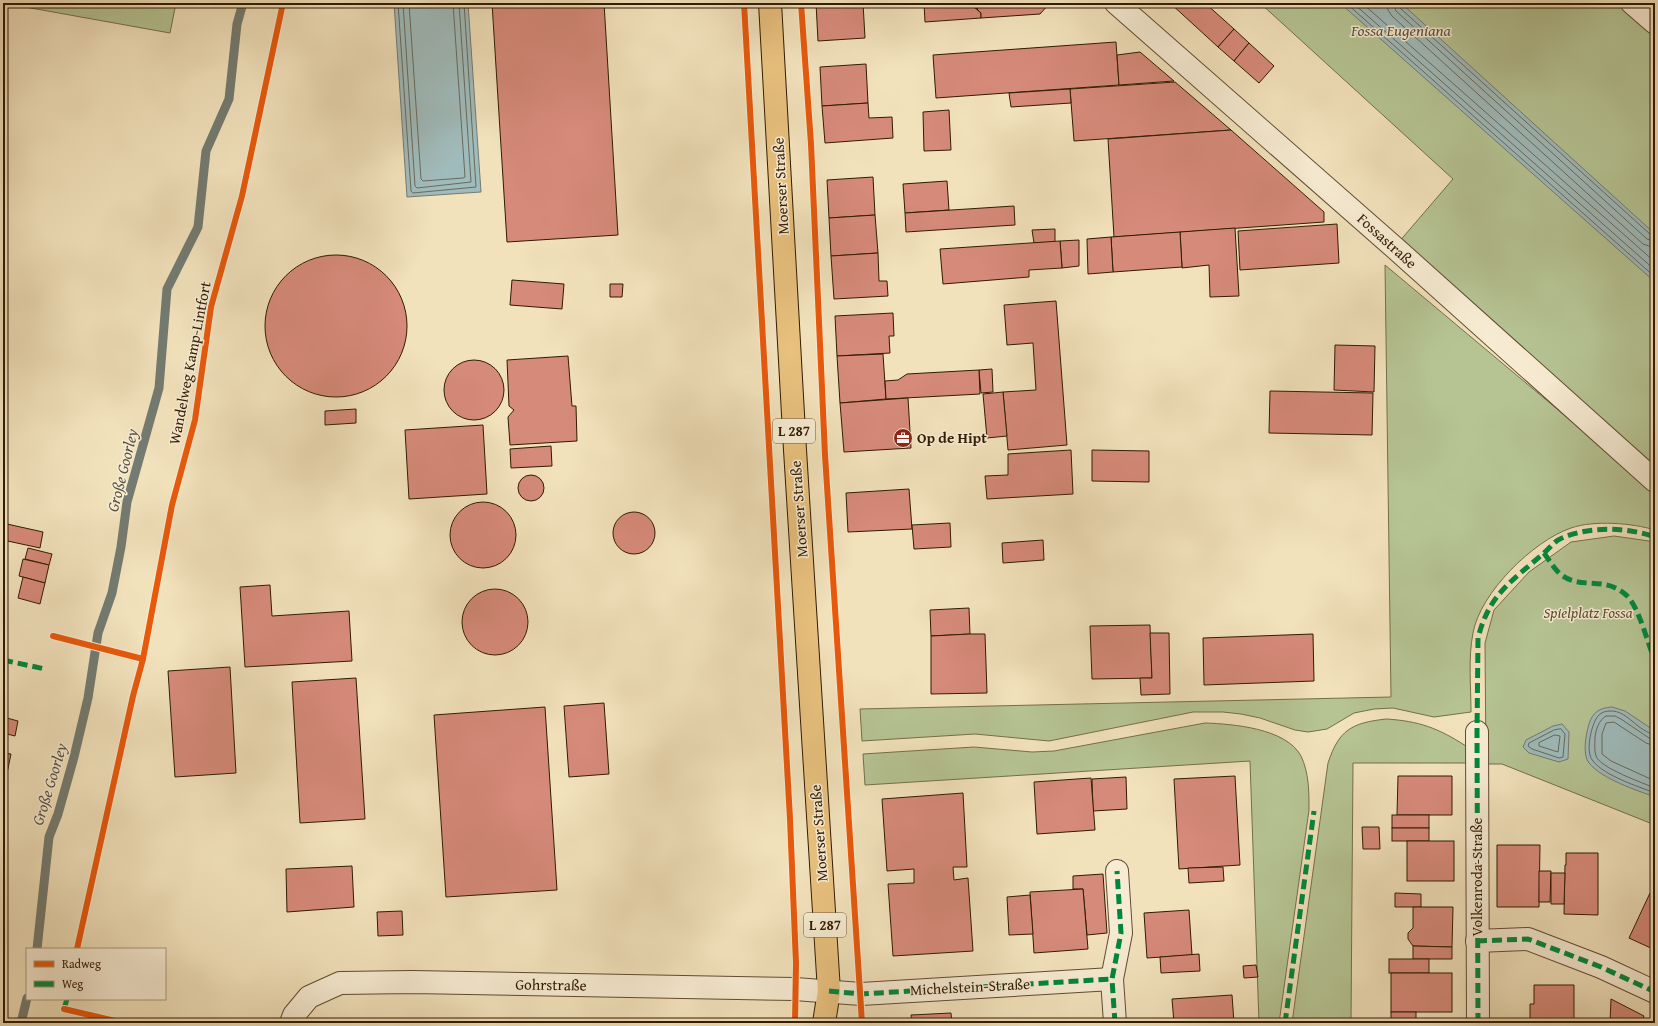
<svg xmlns="http://www.w3.org/2000/svg" width="1658" height="1026" viewBox="0 0 1658 1026" font-family="'Gentium Book Plus',serif">
  <rect width="100%" height="100%" fill="#f2e2bc"/>
  <filter id="stains"><feTurbulence type="fractalNoise" baseFrequency=".005" numOctaves="4"/><feColorMatrix values="0 0 0 0 .2 0 0 0 0 .09 0 0 0 0 .02 0 0 0 .5 -.17"/></filter>
  <radialGradient id="worn" r=".72"><stop offset=".6" stop-color="#630" stop-opacity="0"/><stop offset="1" stop-color="#630" stop-opacity=".3"/></radialGradient>
  <!-- green -->
  <g fill="#b6c494" stroke="#746f4b">
    <polygon points="3,3 176,3 170,33"/>
    <polygon points="1260,3 1632,3 1655,23 1655,467 1398,243 1453,179"/>
    <path d="M 1385,265 L 1655,491 L 1655,530 C 1632,523 1594,520 1571,528 C 1533,541 1480,593 1473,633 C 1468,658 1471,687 1471,712 L 1434,717 L 1393,708 L 1374,709 L 1354,713 L 1327,729 L 1308,732 L 1295,730 L 1260,718 L 1241,714 L 1223,712 L 1193,712 L 1049,741 L 975,734 L 862,741 L 860,709 L 1391,697 Z"/>
    <polygon points="1614,536 1649,541 1655,544 1655,825 1502,764 1486,764 1485,643 1494,610 1529,572 1571,542"/>
    <path d="M 1386,719 C 1419,721 1438,728 1466,746 L 1467,763 L 1353,763 L 1351,1023 L 1292,1023 L 1328,763 C 1339,730 1351,723 1386,719 Z"/>
    <path d="M 1205,723 C 1232,724 1286,728 1301,756 C 1309,773 1309,791 1309,810 L 1279,1023 L 1259,1023 L 1250,761 L 865,785 L 863,754 L 974,747 L 1032,752 L 1054,751 Z"/>
  </g>
  <!-- water -->
  <g fill="#a0bbbb" stroke="#747b71">
    <polygon points="394,3 468,3 481,192 407,197"/>
    <polygon points="1340,3 1401,3 1655,234 1655,282"/>
    <path d="M 1612,707 L 1625,711 L 1655,731 L 1655,797 C 1636,790 1602,779 1589,763 C 1582,755 1586,734 1589,724 C 1593,712 1599,708 1612,707 Z"/>
    <polygon points="1562,724 1569,732 1568,759 1559,762 1529,753 1523,747 1526,740 1553,726"/>
  </g>
  <g fill="none" stroke-linecap="round" stroke-linejoin="round">
    <!-- shore -->
    <g stroke="#686a5e" stroke-width="1">
      <polyline points="398,3 411,191 413,193 476,187 464,3"/>
      <polyline points="403,3 415,186 417,188 471,182 459,3"/>
      <polyline points="409,3 421,179 423,181 463,178 465,177 453,3"/>
      <polyline points="1346,3 1655,277"/>
      <polyline points="1353,3 1655,270"/>
      <polyline points="1362,3 1655,262"/>
      <polyline points="1387,3 1388,10 1392,16 1643,244 1655,248"/>
      <polyline points="1393,3 1396,11 1647,239 1655,242"/>
      <polyline points="1398,3 1400,8 1651,235 1655,237"/>
      <polygon points="1561,729 1565,734 1563,757 1559,758 1532,749 1528,746 1529,743 1554,730"/>
      <path d="M 1655,734 C 1638,733 1628,710 1610,711 C 1600,711 1596,717 1593,726 C 1590,734 1586,754 1593,761 C 1605,776 1637,786 1655,793"/>
      <polygon points="1555,735 1560,736 1558,752 1539,746 1539,743"/>
      <path d="M 1655,740 L 1649,738 L 1621,719 L 1615,716 L 1606,716 C 1599,720 1596,729 1595,737 C 1595,743 1594,750 1596,756 C 1600,768 1643,783 1655,788"/>
      <polyline points="1655,746 1646,743 1614,722 1606,723 1602,734 1602,754 1611,761 1655,781"/>
    </g>
    <!-- stream -->
    <g stroke="#747b71" stroke-width="9">
      <polyline points="37,949 49,837 58,814 74,757 88,698 98,633 112,593 121,547 127,502 159,388 167,289 198,227 206,151 229,99 237,24 243,3"/>
      <polyline points="21,1023 27,998"/>
    </g>
  </g>
  <!-- building -->
  <g fill="#d68a7a" stroke="#311a02">
    <polygon points="492,3 604,3 618,235 507,242"/>
    <polygon points="816,3 863,3 865,38 818,41"/>
    <polygon points="924,3 969,3 981,13 981,18 925,22"/>
    <polygon points="969,3 982,3 977,9"/>
    <polygon points="982,3 1050,3 1040,14 981,18 981,13 977,9"/>
    <polygon points="1170,3 1205,3 1234,29 1218,47"/>
    <polygon points="1234,29 1249,43 1234,61 1218,47"/>
    <polygon points="1116,42 1119,85 936,98 933,55"/>
    <polygon points="1249,43 1274,66 1259,83 1234,61"/>
    <polygon points="1140,52 1174,81 1119,85 1117,55"/>
    <polygon points="866,64 868,103 822,106 820,67"/>
    <polygon points="1175,82 1231,130 1074,141 1070,89"/>
    <polygon points="1070,89 1071,103 1011,107 1009,93"/>
    <polygon points="868,103 869,118 892,117 893,138 825,143 822,106"/>
    <polygon points="949,110 951,150 924,151 923,112"/>
    <polygon points="1231,130 1324,212 1324,222 1114,237 1108,139"/>
    <polygon points="873,177 875,215 829,218 827,180"/>
    <polygon points="947,181 949,210 905,213 903,184"/>
    <polygon points="1014,206 1015,225 906,232 905,213"/>
    <polygon points="875,215 878,253 831,256 829,218"/>
    <polygon points="1337,224 1339,263 1240,270 1238,231"/>
    <polygon points="1235,228 1239,296 1210,297 1209,265 1182,268 1180,232"/>
    <polygon points="1055,229 1055,242 1034,243 1032,230"/>
    <polygon points="1180,232 1182,267 1113,272 1111,237"/>
    <polygon points="1111,237 1113,272 1088,274 1087,239"/>
    <polygon points="1079,240 1079,266 1062,268 1060,241"/>
    <polygon points="1060,241 1062,268 1029,270 1029,277 943,284 940,249"/>
    <polygon points="878,253 879,281 887,281 888,296 834,299 831,256"/>
    <circle cx="336" cy="326" r="71"/>
    <polygon points="512,280 564,284 562,309 510,305"/>
    <polygon points="610,284 623,284 622,297 610,297"/>
    <polygon points="1056,301 1067,445 1008,450 1003,392 1036,390 1033,343 1007,345 1004,305"/>
    <polygon points="893,313 894,336 889,336 890,353 837,356 835,316"/>
    <polygon points="1335,345 1375,346 1374,392 1334,390"/>
    <polygon points="883,354 886,399 840,403 837,356"/>
    <polygon points="568,356 572,406 576,406 577,441 510,445 508,417 514,410 509,406 507,360"/>
    <circle cx="474" cy="390" r="30"/>
    <polygon points="992,369 993,392 981,393 979,370"/>
    <polygon points="979,370 980,394 886,399 885,381 898,380 907,374"/>
    <polygon points="1270,391 1373,393 1372,435 1269,433"/>
    <polygon points="1003,392 1007,436 987,438 983,394"/>
    <polygon points="908,398 911,448 844,452 840,403"/>
    <polygon points="356,409 356,423 325,425 325,411"/>
    <polygon points="483,425 487,494 409,499 405,430"/>
    <polygon points="551,446 552,466 511,468 510,449"/>
    <polygon points="1071,450 1073,494 987,499 985,476 1008,475 1008,454"/>
    <polygon points="1092,450 1149,451 1149,482 1092,481"/>
    <circle cx="531" cy="488" r="13"/>
    <polygon points="909,489 912,529 848,532 846,493"/>
    <circle cx="483" cy="535" r="33"/>
    <circle cx="634" cy="533" r="21"/>
    <polygon points="950,523 951,547 914,549 912,525"/>
    <polygon points="7,524 43,532 40,548 3,540"/>
    <polygon points="1043,540 1044,560 1003,563 1002,543"/>
    <polygon points="28,548 52,554 49,565 25,559"/>
    <polygon points="23,559 49,565 45,583 19,576"/>
    <polygon points="23,577 45,583 40,604 18,598"/>
    <polygon points="270,585 272,616 349,611 352,661 245,667 240,587"/>
    <circle cx="495" cy="622" r="33"/>
    <polygon points="969,608 970,634 931,636 930,610"/>
    <polygon points="1150,625 1152,678 1092,679 1090,626"/>
    <polygon points="1150,633 1169,633 1170,694 1141,695 1140,678 1152,678"/>
    <polygon points="970,634 985,634 987,693 931,694 931,636"/>
    <polygon points="1313,634 1314,681 1204,685 1203,638"/>
    <polygon points="230,667 236,773 175,777 168,671"/>
    <polygon points="356,678 365,819 300,823 292,682"/>
    <polygon points="604,703 609,774 569,777 564,706"/>
    <polygon points="545,707 557,890 446,897 434,715"/>
    <polygon points="3,717 18,721 15,736 3,733"/>
    <polygon points="3,753 11,754 5,783 3,783"/>
    <polygon points="1235,776 1240,865 1179,869 1174,779"/>
    <polygon points="1398,776 1452,776 1452,815 1397,815"/>
    <polygon points="1126,777 1127,809 1093,811 1092,779"/>
    <polygon points="1091,778 1095,830 1037,834 1034,782"/>
    <polygon points="963,793 967,867 953,867 954,880 968,878 973,951 893,956 888,884 914,883 914,869 887,871 882,799"/>
    <rect x="1392" y="815" width="37" height="13"/>
    <polygon points="1362,827 1379,827 1380,849 1363,849"/>
    <rect x="1392" y="828" width="37" height="13"/>
    <rect x="1407" y="841" width="47" height="40"/>
    <polygon points="1497,845 1540,845 1539,907 1497,907"/>
    <polygon points="1566,853 1598,853 1598,915 1564,914 1565,865 1566,865"/>
    <polygon points="352,866 354,907 287,912 286,869"/>
    <polygon points="1223,867 1224,881 1189,883 1188,868"/>
    <polygon points="1539,871 1551,871 1550,902 1539,902"/>
    <polygon points="1551,873 1565,873 1564,904 1551,904"/>
    <polygon points="1103,874 1107,933 1087,935 1083,889 1073,889 1073,876"/>
    <polygon points="1083,889 1088,949 1034,953 1030,892"/>
    <polygon points="1395,893 1421,894 1421,907 1395,907"/>
    <polygon points="1650,893 1655,896 1655,950 1629,938"/>
    <polygon points="1030,895 1033,934 1009,935 1007,897"/>
    <polygon points="1413,907 1453,907 1452,947 1413,946 1408,939 1408,933 1413,928"/>
    <polygon points="1189,910 1192,955 1147,958 1144,913"/>
    <polygon points="402,911 403,935 378,936 377,912"/>
    <polygon points="1413,946 1452,947 1452,959 1413,959"/>
    <polygon points="1199,954 1200,971 1161,973 1160,957"/>
    <rect x="1389" y="959" width="40" height="14"/>
    <polygon points="1256,965 1258,977 1244,978 1243,966"/>
    <rect x="1391" y="973" width="61" height="39"/>
    <polygon points="1534,985 1574,985 1574,1023 1530,1023 1530,1004 1534,1004"/>
    <polygon points="1232,995 1234,1023 1174,1023 1172,999"/>
    <polygon points="1611,999 1644,1016 1642,1022 1637,1020 1635,1023 1610,1023"/>
    <rect x="1391" y="1012" width="25" height="11"/>
    <polygon points="951,1013 952,1023 912,1023 911,1015"/>
    <polygon points="1075,1019 1075,1023 1028,1022"/>
  </g>
  <g fill="none" stroke-linecap="round" stroke-linejoin="round">
    <!-- minor casing -->
    <g stroke="#614c30" stroke-width="24">
      <g id="minor">
        <polyline points="1116,3 1395,248 1655,481"/>
        <polyline points="1632,3 1655,23"/>
        <polyline points="1477,732 1478,1023"/>
        <polyline points="1477,941 1528,939 1601,967 1655,992"/>
        <polyline points="291,1023 294,1015 309,997 340,983 412,982 795,989 861,994 1112,979"/>
        <polyline points="1115,1023 1112,979 1121,933 1117,871"/>
      </g>
    </g>
    <!-- primary casing -->
    <g stroke="#311a02" stroke-width="24">
      <polyline id="primary" points="770,3 795,450 829,991 824,1023"/>
    </g>
    <!-- minor -->
    <use href="#minor" stroke="#f7ecd3" stroke-width="22"/>
    <!-- primary -->
    <use href="#primary" stroke="#e9c17e" stroke-width="22"/>
    <!-- quiet -->
    <g stroke="#00873e" stroke-width="5" stroke-dasharray="10 5" stroke-linecap="butt">
      <path d="M 1544,553 C 1549,560 1553,567 1559,573 C 1579,591 1602,575 1625,594 C 1639,605 1647,643 1655,660"/>
      <polyline points="3,660 45,669"/>
      <polyline points="1477,941 1528,939 1601,967 1655,992"/>
      <polyline points="829,991 861,994 1112,979"/>
      <polyline points="67,999 64,1009 68,1010"/>
      <polyline points="1115,1023 1112,979 1121,933 1117,871"/>
      <polyline points="1285,1023 1314,811"/>
      <path d="M 1478,1023 L 1477,732 L 1478,638 C 1489,594 1512,581 1544,553 C 1550,548 1554,541 1562,538 C 1590,526 1627,527 1655,537"/>
    </g>
    <!-- cycleway casing -->
    <g stroke="#f7ecd3" stroke-width="8">
      <g id="cycleway">
        <polyline points="744,3 790,819 796,963 795,1023"/>
        <polyline points="801,3 811,144 825,455 862,1023"/>
        <polyline points="53,636 143,659"/>
        <polyline points="77,949 133,696 143,659 172,505 195,420 211,307 242,196 283,3"/>
        <polyline points="64,1009 124,1023"/>
      </g>
    </g>
    <!-- cycleway -->
    <use href="#cycleway" stroke="#e8590c" stroke-width="6"/>
  </g>
  <!-- icons -->
  <defs>
    <g id="office-disc" transform="scale(1)"><circle r="9.5" fill="#8f2418" stroke="#f7ecd3"/><path d="M-6-3h4V-5.5h4V-3h4V5H-6ZM-1-4.5V-3h2v-1.5ZM-6 0V1H6V0Z" fill="#fff"/></g>
  </defs>
  <g fill-rule="evenodd">
    <use href="#office-disc" x="903" y="438"/>
  </g>
  <g text-anchor="middle" stroke-width="3" stroke-linejoin="round" paint-order="stroke">
    <!-- shield labels -->
    <g fill="#f7ecd3" stroke="#6c5941" stroke-width="1">
      <rect x="773" y="419" width="42" height="24" rx="3"/>
      <rect x="804" y="913" width="42" height="24" rx="3"/>
    </g>
    <g font-size="14" font-weight="bold" fill="#311a02">
      <text x="794" y="436">L 287</text>
      <text x="825" y="930">L 287</text>
    </g>
    <!-- street labels -->
    <g font-size="15" fill="#311a02" stroke="#f7ecd3">
      <text transform="translate(781 186) rotate(-93)" y="5">Moerser Straße</text>
      <text transform="translate(1387 241) rotate(42)" y="5">Fossastraße</text>
      <text transform="translate(190 363) rotate(-79)" y="5">Wandelweg Kamp-Lintfort</text>
      <text transform="translate(799 509) rotate(-94)" y="5">Moerser Straße</text>
      <text transform="translate(819 833) rotate(-94)" y="5">Moerser Straße</text>
      <text transform="translate(1477 877) rotate(-90)" y="5">Volkenroda-Straße</text>
      <text transform="translate(551 985) rotate(1)" y="5">Gohrstraße</text>
      <text transform="translate(970 987) rotate(-3)" y="5">Michelstein-Straße</text>
    </g>
    <!-- poi labels -->
    <g font-size="15" font-weight="bold" fill="#311a02" stroke="#f7ecd3" text-anchor="start">
      <text x="917" y="443">Op de Hipt</text>
    </g>
    <!-- park labels -->
    <g font-size="15" font-style="italic" fill="#594d2e" stroke="#f7ecd3">
      <text x="1588" y="618">Spielplatz Fossa</text>
    </g>
    <!-- water labels -->
    <g font-size="16" font-style="italic" fill="#585243" stroke="#f7ecd3">
      <text x="1401" y="36">Fossa Eugeniana</text>
      <text transform="translate(122 470) rotate(-76)" y="6">Große Goorley</text>
      <text transform="translate(49 784) rotate(-73)" y="6">Große Goorley</text>
    </g>
  </g>
  <!-- margin -->
  <rect width="1658" height="1026" fill="none" stroke="#f2e2bc" stroke-width="16"/>
  <rect x="4" y="4" width="1650" height="1018" fill="none" stroke="#311a02" stroke-width="2"/>
  <rect x="8" y="8" width="1642" height="1010" fill="none" stroke="#311a02"/>
  <!-- legend -->
  <rect x="26" y="948" width="140" height="52" fill="#f7ecd3" stroke="#a8987f"/>
  <rect x="34" y="961" width="20" height="6" fill="#e8590c" stroke="#a8987f"/>
  <text x="62" y="968" font-size="12" fill="#311a02">Radweg</text>
  <rect x="34" y="981" width="20" height="6" fill="#00873e" stroke="#a8987f"/>
  <text x="62" y="988" font-size="12" fill="#311a02">Weg</text>
  <rect width="100%" height="100%" filter="url(#stains)"/>
  <rect width="100%" height="100%" fill="url(#worn)"/>
</svg>
